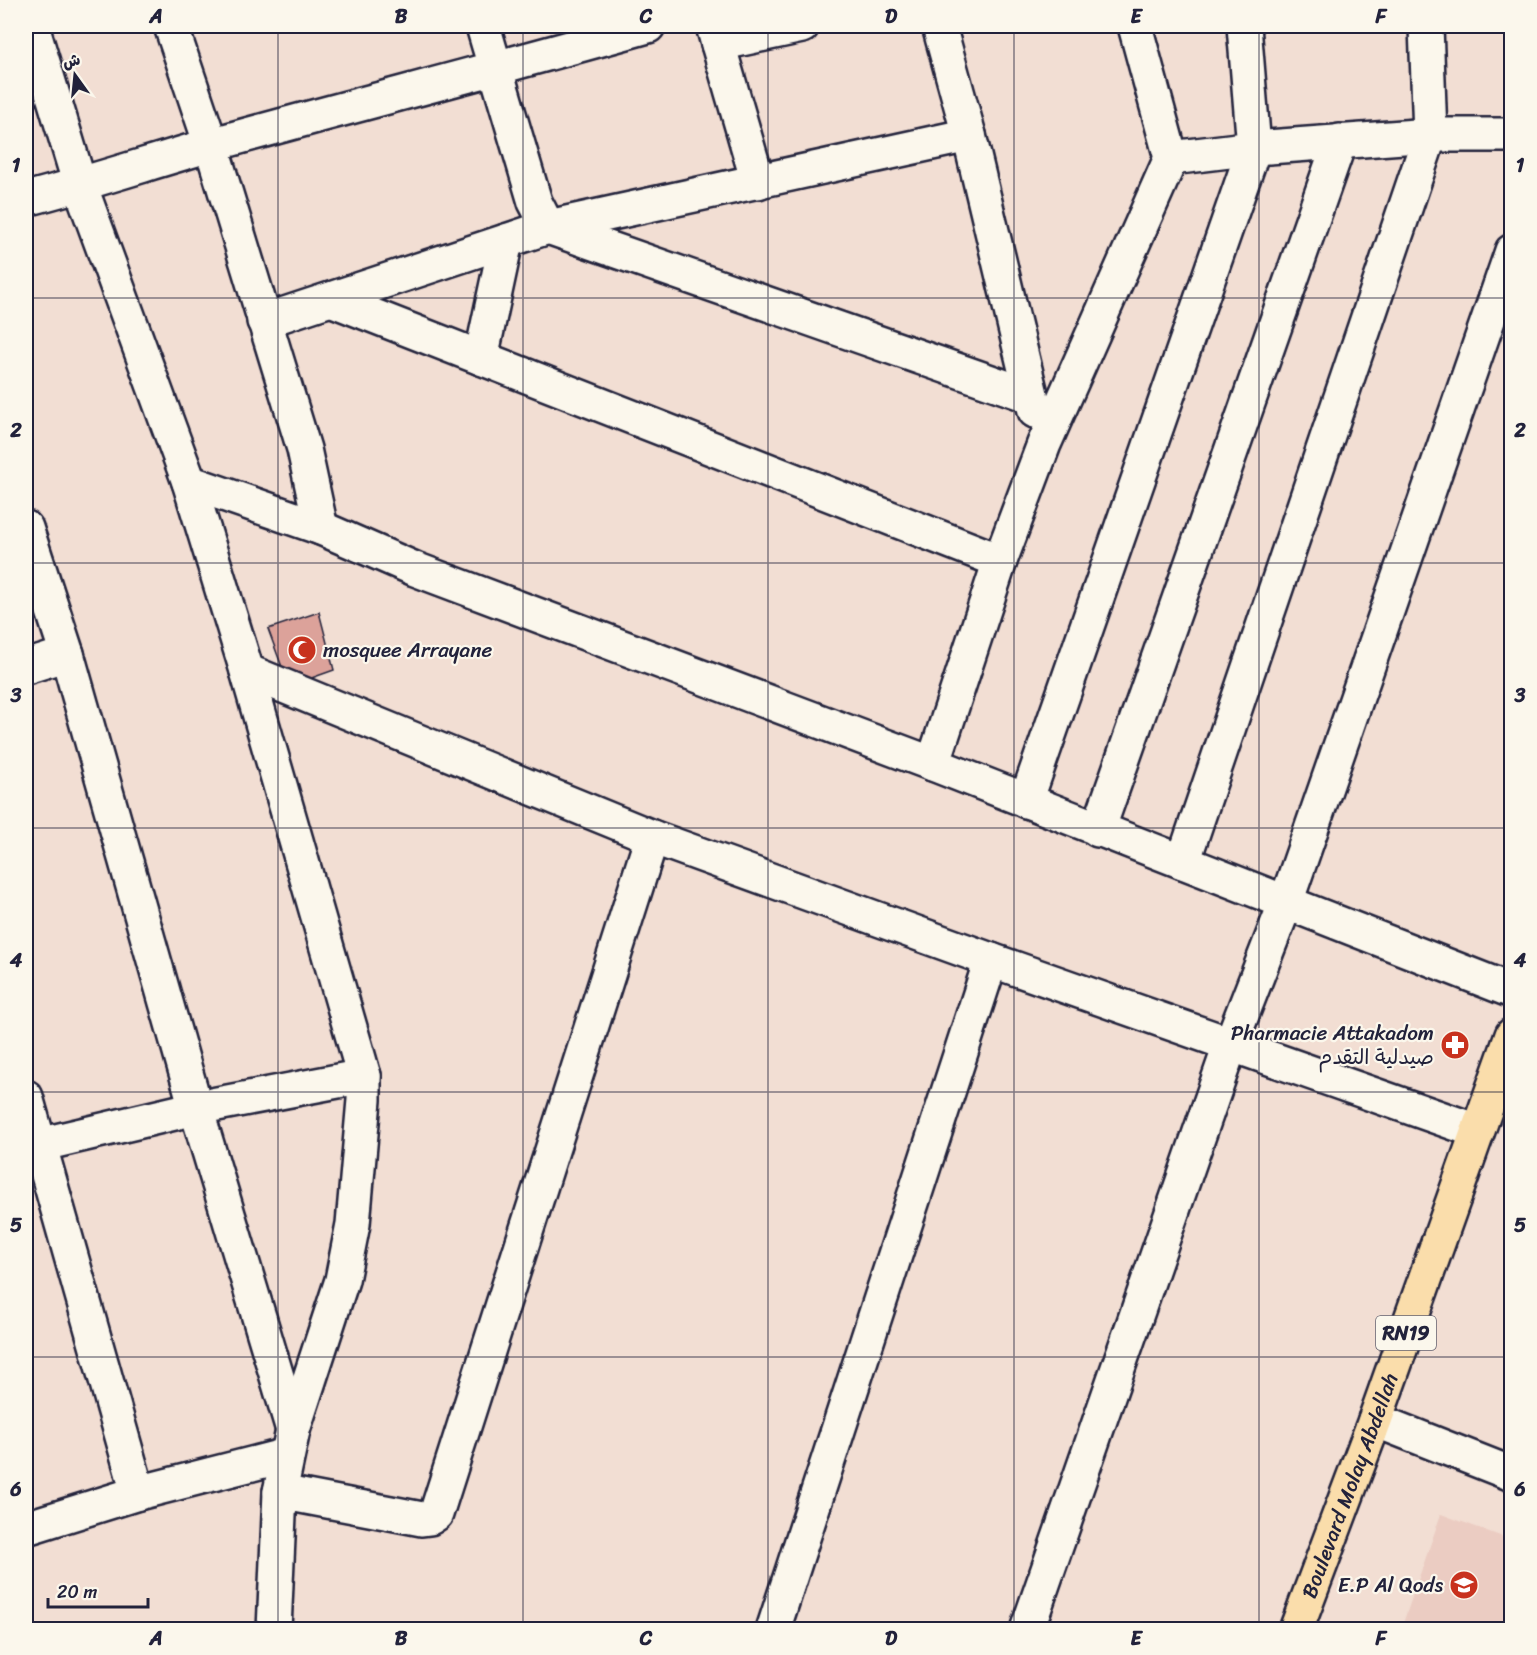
<svg xmlns="http://www.w3.org/2000/svg" width="1537" height="1655" viewBox="0 0 1537 1655" font-family="Sriracha,'Playpen Sans Arabic',sans-serif">
  <rect width="100%" height="100%" fill="#f2ded3"/>
  <filter id="ink" filterUnits="userSpaceOnUse"><feTurbulence type="fractalNoise" baseFrequency=".0167" numOctaves="2"/><feDisplacementMap in="SourceGraphic" scale="12" xChannelSelector="R" yChannelSelector="G"/><feConvolveMatrix kernelMatrix="1 2 1 2 8 2 1 2 1" color-interpolation-filters="sRGB"/></filter>
  <g filter="url(#ink)">
    <!-- built -->
    <polygon fill="#ebccc2" points="1441,1514 1511,1540 1511,1629 1401,1629"/>
    <!-- building -->
    <polygon fill="#dca29a" stroke="#22223b" stroke-width="1.5" points="319,612 334,670 289,686 268,629"/>
    <g fill="none" stroke-linecap="round" stroke-linejoin="round">
      <!-- minor casing -->
      <g stroke="#22223b" stroke-width="38">
        <g id="minor">
          <polyline points="32,26 80,185 189,482 247,671 364,1076 364,1100 353,1224 342,1280 293,1430 280,1492 274,1630"/>
          <polyline points="171,26 211,145 304,449 321,528"/>
          <polyline points="483,26 535,202 548,227 1031,396"/>
          <polyline points="713,26 718,44 802,26"/>
          <polyline points="939,26 969,135 1035,411"/>
          <polyline points="718,44 758,182"/>
          <polyline points="1171,158 1254,148 1430,135 1512,135"/>
          <path d="M 26,199 C 89,183 151,162 214,144 C 358,104 504,67 648,26"/>
          <polyline points="333,300 1000,561"/>
          <polyline points="264,321 548,227 969,135"/>
          <polyline points="481,358 506,241"/>
          <polyline points="189,482 321,528 415,569 933,764 1512,991"/>
          <polyline points="26,528 67,654 196,1108 293,1430"/>
          <polyline points="26,667 67,654"/>
          <polyline points="247,671 652,837 991,960 1477,1131"/>
          <polyline points="933,764 1000,561 1044,444 1171,158 1135,26"/>
          <polyline points="1026,801 1254,148 1244,26"/>
          <polyline points="1098,830 1340,141"/>
          <polyline points="1183,862 1430,135 1426,26"/>
          <polyline points="26,1097 138,1493"/>
          <polyline points="26,1148 196,1108 364,1076"/>
          <polyline points="1375,1420 1512,1474"/>
          <polyline points="280,1492 422,1519 430,1518 436,1514 652,837"/>
          <polyline points="26,1528 138,1493 287,1455"/>
          <polyline points="773,1630 991,960"/>
          <polyline points="1027,1630 1231,1043 1286,902 1512,251"/>
        </g>
      </g>
      <!-- major casing -->
      <g stroke="#22223b" stroke-width="38">
        <g id="major">
          <path id="s1" d="M 1296,1630 L 1375,1420 L 1512,1035"/>
        </g>
      </g>
      <!-- minor -->
      <use href="#minor" stroke="#fbf7ec" stroke-width="33"/>
      <!-- major -->
      <use href="#major" stroke="#faddab" stroke-width="33"/>
    </g>
  </g>
  <!-- grid -->
  <path fill="none" stroke="#22223b" stroke-width="1.5" stroke-opacity="0.55" d="M 278,26 L 278,1630M 523,26 L 523,1630M 768,26 L 768,1630M 1014,26 L 1014,1630M 1259,26 L 1259,1630M 26,298 L 1512,298M 26,563 L 1512,563M 26,828 L 1512,828M 26,1092 L 1512,1092M 26,1357 L 1512,1357"/>
  <!-- icons -->
  <defs>
    <g id="mosque-disc" transform="scale(1.5)"><circle r="9.5" fill="#c8321e" stroke="#fbf7ec"/><path d="M3.5-4.9A6 6 0 1 0 3.5 4.9A5 5 0 1 1 3.5-4.9Z" fill="#fff"/></g>
    <g id="pharmacy-disc" transform="scale(1.5)"><circle r="9.5" fill="#c8321e" stroke="#fbf7ec"/><path d="M-2-6h4v4h4v4h-4v4h-4v-4h-4v-4h4Z" fill="#fff"/></g>
    <g id="school-disc" transform="scale(1.5)"><circle r="9.5" fill="#c8321e" stroke="#fbf7ec"/><path d="M0-5L7-2L0 1L-7-2ZM-4 1L0 2.5L4 1V4Q0 6-4 4Z" fill="#fff"/></g>
  </defs>
  <g fill-rule="evenodd">
    <use href="#mosque-disc" x="302" y="650"/>
    <use href="#pharmacy-disc" x="1455" y="1045"/>
    <use href="#school-disc" x="1464" y="1585"/>
  </g>
  <g text-anchor="middle" stroke-width="4.5" stroke-linejoin="round" paint-order="stroke">
    <!-- shield labels -->
    <rect fill="#fbf7ec" stroke="#636270" stroke-width="1.5" x="1376" y="1316" width="60" height="34" rx="4.5"/>
    <g font-size="20" font-weight="bold" fill="#22223b">
      <text x="1406" y="1340">RN19</text>
    </g>
    <!-- poi labels -->
    <g font-size="21" fill="#22223b" stroke="#fbf7ec" text-anchor="end">
      <text x="323" y="657" text-anchor="start">mosquee Arrayane</text>
      <text x="1434" y="1040">Pharmacie Attakadom<tspan x="1434" dy="24">صيدلية التقدم</tspan></text>
      <text x="1443" y="1592">E.P Al Qods</text>
    </g>
    <!-- street labels -->
    <g font-size="21" fill="#22223b" stroke="#fbf7ec">
      <text dy="7" stroke="none"><textPath href="#s1" startOffset="154">Boulevard Molay Abdellah</textPath></text>
    </g>
  </g>
  <!-- margin -->
  <rect width="1537" height="1655" fill="none" stroke="#fbf7ec" stroke-width="66"/>
  <!-- north arrow -->
  <g transform="translate(75 75) rotate(345)" stroke="#fbf7ec" stroke-width="4.5" paint-order="stroke">
  <path d="M0-4.5L10 22L0 15L-10 22Z" fill="#22223b"/>
  <text y="-9" font-size="16" font-weight="bold" text-anchor="middle" fill="#22223b">ش</text>
  </g>
  <!-- scale -->
  <path d="M48 1598v9h100v-9" fill="none" stroke="#22223b" stroke-width="3"/>
  <text x="57" y="1598" font-size="18" fill="#22223b" stroke="#fbf7ec" stroke-width="4.5" paint-order="stroke">20 m</text>
  <rect x="33" y="33" width="1471" height="1589" fill="none" stroke="#22223b" stroke-width="2"/>
  <g font-size="20" text-anchor="middle" font-weight="bold" fill="#22223b">
    <text x="156" y="23">A</text>
    <text x="401" y="23">B</text>
    <text x="646" y="23">C</text>
    <text x="891" y="23">D</text>
    <text x="1136" y="23">E</text>
    <text x="1381" y="23">F</text>
    <text x="16" y="172">1</text>
    <text x="1520" y="172">1</text>
    <text x="16" y="437">2</text>
    <text x="1520" y="437">2</text>
    <text x="16" y="702">3</text>
    <text x="1520" y="702">3</text>
    <text x="16" y="967">4</text>
    <text x="1520" y="967">4</text>
    <text x="16" y="1232">5</text>
    <text x="1520" y="1232">5</text>
    <text x="16" y="1496">6</text>
    <text x="1520" y="1496">6</text>
    <text x="156" y="1645">A</text>
    <text x="401" y="1645">B</text>
    <text x="646" y="1645">C</text>
    <text x="891" y="1645">D</text>
    <text x="1136" y="1645">E</text>
    <text x="1381" y="1645">F</text>
  </g>
</svg>
